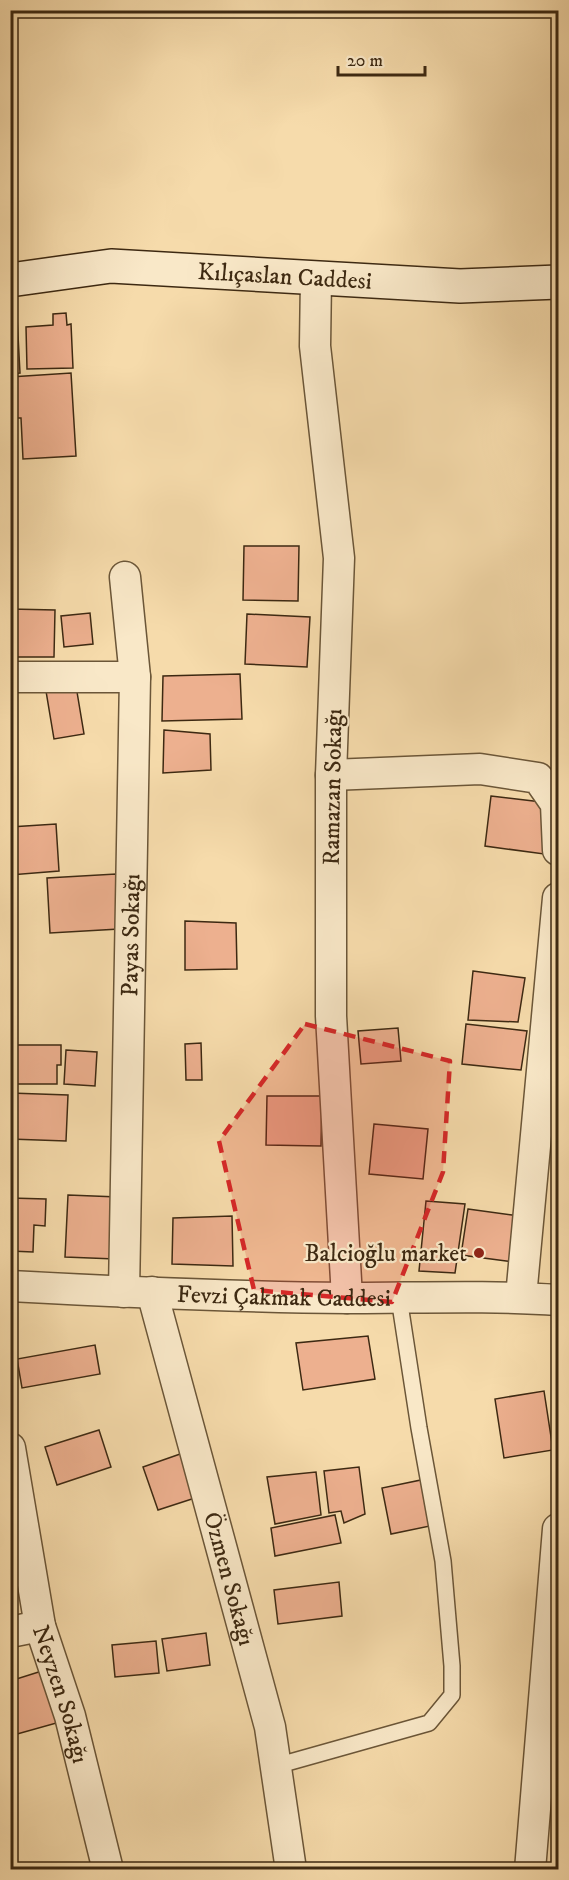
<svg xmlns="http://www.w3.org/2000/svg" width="569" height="1880" viewBox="0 0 569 1880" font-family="'IM FELL DW Pica',serif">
  <rect width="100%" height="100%" fill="#f6dbab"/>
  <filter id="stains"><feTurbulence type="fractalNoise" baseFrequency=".00333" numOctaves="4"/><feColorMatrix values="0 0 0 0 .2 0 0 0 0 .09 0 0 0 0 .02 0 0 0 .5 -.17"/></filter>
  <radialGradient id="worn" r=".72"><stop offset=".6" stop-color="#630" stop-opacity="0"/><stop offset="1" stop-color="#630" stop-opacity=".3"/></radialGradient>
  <!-- building -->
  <g fill="#edb08f" stroke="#3d2912" stroke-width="1.5">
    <polygon points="66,313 67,325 71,324 73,368 27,369 26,327 53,325 53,314"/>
    <polygon points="10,317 17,317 20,373 10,374"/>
    <polygon points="71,373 76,456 23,459 21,418 13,418 10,377"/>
    <polygon points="244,546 299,546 298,601 243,600"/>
    <polygon points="10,609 55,610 54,657 10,657"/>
    <polygon points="90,613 93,644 64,647 61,616"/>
    <polygon points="247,614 310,617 307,667 245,664"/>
    <polygon points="240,674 242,719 162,721 163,676"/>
    <polygon points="76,686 84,734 54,739 46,691"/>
    <polygon points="164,730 210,734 211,770 163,773"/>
    <polygon points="491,796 550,803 544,854 485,846"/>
    <polygon points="56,824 59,871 10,875 10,827"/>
    <polygon points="116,874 119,929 50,933 47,878"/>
    <polygon points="185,921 236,923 237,969 185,970"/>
    <polygon points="473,971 525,978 518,1022 468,1020"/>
    <polygon points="466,1024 527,1031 521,1070 462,1064"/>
    <polygon points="398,1028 401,1061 361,1064 358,1031"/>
    <polygon points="201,1043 202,1080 186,1080 185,1044"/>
    <polygon points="10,1045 61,1045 61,1065 57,1065 57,1084 10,1084"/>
    <polygon points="66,1050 97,1052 95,1086 64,1084"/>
    <polygon points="10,1093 68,1095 66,1141 10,1139"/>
    <polygon points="267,1096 322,1096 321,1146 266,1145"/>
    <polygon points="374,1124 428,1129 423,1179 369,1174"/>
    <polygon points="68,1195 118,1197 115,1259 65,1257"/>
    <polygon points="10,1198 46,1199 45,1226 34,1225 33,1252 10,1251"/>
    <polygon points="426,1201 465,1204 455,1273 419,1271"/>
    <polygon points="468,1209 520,1216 514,1262 461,1255"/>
    <polygon points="232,1216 233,1266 172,1264 173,1218"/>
    <polygon points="368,1336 375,1379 303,1390 296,1343"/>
    <polygon points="95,1345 100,1374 22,1388 17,1359"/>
    <polygon points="544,1391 553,1450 504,1458 495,1399"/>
    <polygon points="99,1430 111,1467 57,1485 45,1447"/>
    <polygon points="183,1453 198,1497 158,1510 143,1467"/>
    <polygon points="359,1467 365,1514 344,1523 341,1511 329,1513 324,1471"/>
    <polygon points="316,1472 321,1515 275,1524 267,1477"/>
    <polygon points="421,1480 430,1526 391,1534 382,1488"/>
    <polygon points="335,1515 341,1543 275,1556 271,1528"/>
    <polygon points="339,1582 342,1616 278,1624 274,1590"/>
    <polygon points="206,1633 210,1665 167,1671 162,1639"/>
    <polygon points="156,1641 159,1673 115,1677 112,1645"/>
    <polygon points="45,1670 60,1722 10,1736 10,1681"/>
  </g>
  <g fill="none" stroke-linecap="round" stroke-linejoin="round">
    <!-- lane casing -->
    <g stroke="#6b5638" stroke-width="18">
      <polyline id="lane" points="276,1766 429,1723 452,1695 452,1666 443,1561 419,1428 399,1298"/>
    </g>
    <!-- street casing -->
    <g stroke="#6b5638" stroke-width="33">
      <g id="street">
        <polyline points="316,278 315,346 339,558 331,775 331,1016 347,1298"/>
        <polyline points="10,677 135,677"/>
        <polyline points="331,775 480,769 538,778 556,804 558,850"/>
        <path id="s1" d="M 10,1286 C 123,1292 236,1297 348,1298 C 418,1298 489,1295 558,1300"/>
        <path id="s2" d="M 124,1292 L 135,677 L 125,577"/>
        <path id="s3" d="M 152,1292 L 270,1727 L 291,1870"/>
        <polyline points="521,1297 558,898"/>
        <path id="s4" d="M 10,1448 L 40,1626 L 70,1716 L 108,1870"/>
        <polyline points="10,1632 40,1626"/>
        <polyline points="530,1870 558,1529"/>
      </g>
    </g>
    <!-- secondary casing -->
    <g stroke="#3d2912" stroke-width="36">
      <g id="secondary">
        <path id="s5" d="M 10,280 L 111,266 L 460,286 L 558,282"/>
      </g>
    </g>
    <!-- lane -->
    <use href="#lane" stroke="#f9e8c8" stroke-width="15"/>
    <!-- street -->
    <use href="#street" stroke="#f9e8c8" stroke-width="30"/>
    <!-- secondary -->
    <use href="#secondary" stroke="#f9e8c8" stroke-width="33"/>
  </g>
  <!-- marked area -->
  <path fill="#d62828" fill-opacity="0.2" stroke="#d62828" stroke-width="4.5" stroke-dasharray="12 8" stroke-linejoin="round" d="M 305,1024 L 450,1061 L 443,1172 L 392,1302 L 254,1290 L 219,1141 Z"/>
  <!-- markers -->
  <circle fill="#8f2418" stroke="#f9e8c8" stroke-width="2" cx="479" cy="1253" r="6"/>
  <g text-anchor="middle" stroke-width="4.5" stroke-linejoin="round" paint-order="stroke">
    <!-- street labels -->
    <g font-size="24" fill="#3d2912" stroke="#f9e8c8">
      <text dy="8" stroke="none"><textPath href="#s5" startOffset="276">Kılıçaslan Caddesi</textPath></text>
      <text transform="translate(332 787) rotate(-89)" y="8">Ramazan Sokağı</text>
      <text dy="8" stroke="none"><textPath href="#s2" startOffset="357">Payas Sokağı</textPath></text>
      <text dy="8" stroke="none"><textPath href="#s1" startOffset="274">Fevzi Çakmak Caddesi</textPath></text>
      <text dy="8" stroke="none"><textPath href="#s3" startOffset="297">Özmen Sokağı</textPath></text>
      <text dy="8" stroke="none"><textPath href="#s4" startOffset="252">Neyzen Sokağı</textPath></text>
    </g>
    <!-- poi labels -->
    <g font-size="24" fill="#3d2912" stroke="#f9e8c8" text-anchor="end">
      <text x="467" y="1261">Balcioğlu market</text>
    </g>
  </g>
  <!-- margin -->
  <rect width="569" height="1880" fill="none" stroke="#f6dbab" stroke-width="36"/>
  <rect x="12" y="12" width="545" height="1856" fill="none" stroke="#3d2912" stroke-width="3"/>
  <rect x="18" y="18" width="533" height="1844" fill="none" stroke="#3d2912" stroke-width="1.5"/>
  <!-- scale -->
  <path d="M338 66v9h87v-9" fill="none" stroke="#3d2912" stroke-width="3"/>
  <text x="347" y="66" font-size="18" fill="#3d2912" stroke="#f9e8c8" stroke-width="4.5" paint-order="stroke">20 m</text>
  <rect width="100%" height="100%" filter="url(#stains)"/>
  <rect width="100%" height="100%" fill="url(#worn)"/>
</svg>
